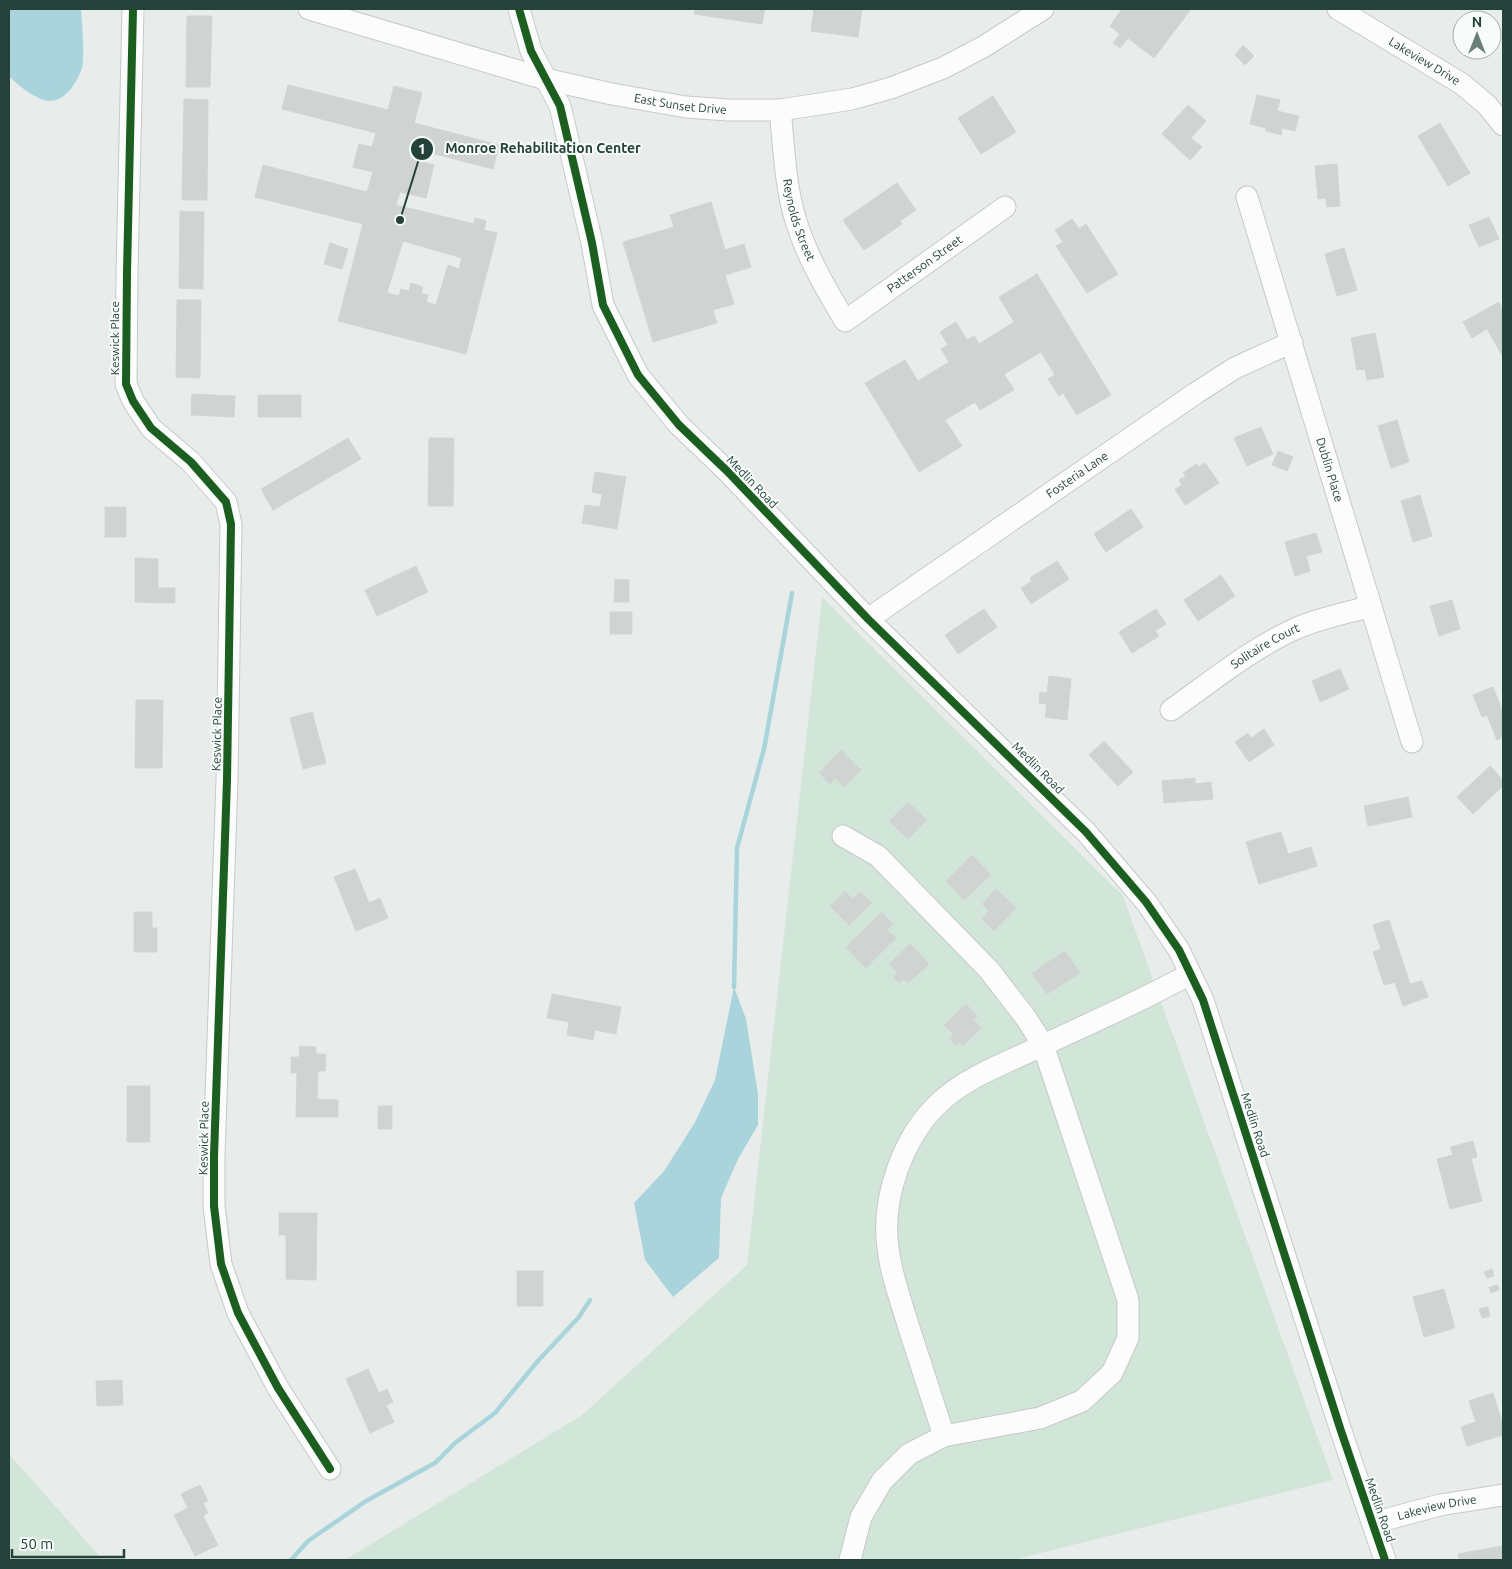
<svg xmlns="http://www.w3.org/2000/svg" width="1512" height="1569" viewBox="0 0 1512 1569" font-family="Ubuntu,sans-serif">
  <rect width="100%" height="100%" fill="#e8edeb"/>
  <!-- green -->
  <g fill="#d1e6d8">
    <polygon points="822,597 1123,896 1333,1480 1013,1560 345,1560 582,1415 747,1265"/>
    <polygon points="9,1454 103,1560 9,1560"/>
  </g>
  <!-- water -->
  <g fill="#a9d4db">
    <path d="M 9,9 L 81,9 C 82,22 85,57 82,68 C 77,83 63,106 44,100 C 31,96 18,85 9,76 Z"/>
    <polygon points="734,987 746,1019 758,1094 758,1125 738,1159 721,1198 719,1258 673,1297 645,1260 634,1203 664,1171 694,1124 715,1080"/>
  </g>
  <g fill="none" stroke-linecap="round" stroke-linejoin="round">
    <!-- stream -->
    <g stroke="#a9d4db" stroke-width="4.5">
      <polyline points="734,987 737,848 764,749 792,593"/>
      <polyline points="291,1560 308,1541 366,1501 435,1463 455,1443 495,1413 537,1362 579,1317 590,1300"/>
    </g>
  </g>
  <!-- building -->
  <g fill="#cfd4d2" stroke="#d1d6d4" fill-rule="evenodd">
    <polygon points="695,9 765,9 762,24 694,14"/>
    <polygon points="814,9 862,9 858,37 811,31"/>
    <polygon points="1122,9 1191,9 1154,58 1128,38 1120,48 1113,43 1120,34 1110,26"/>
    <polygon points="187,16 212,16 210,87 186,87"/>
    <polygon points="1243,45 1254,56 1245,65 1235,55"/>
    <path d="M 288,85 L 388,110 L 394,86 L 422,93 L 414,123 L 499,145 L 493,169 L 412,148 L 410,158 L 434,165 L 426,198 L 400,192 L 396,205 L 474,224 L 475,218 L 486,221 L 484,230 L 497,233 L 466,354 L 338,321 L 363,224 L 255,197 L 263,165 L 367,192 L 373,172 L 353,167 L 359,144 L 372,147 L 376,133 L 282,109 ZM 403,241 L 462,258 L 459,269 L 448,265 L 436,305 L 426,302 L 428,295 L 421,293 L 423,287 L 411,283 L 409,291 L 401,289 L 399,296 L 387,293 Z"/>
    <polygon points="1257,95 1280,100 1277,111 1299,116 1295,131 1282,128 1281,135 1266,131 1266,128 1250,124"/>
    <polygon points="993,96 1016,132 981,154 958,118"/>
    <polygon points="184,99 208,100 207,200 182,200"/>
    <polygon points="1188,105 1206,121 1191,138 1202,147 1190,160 1162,134"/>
    <polygon points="1440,123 1470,173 1448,186 1418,136"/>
    <polygon points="1337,164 1340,206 1327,207 1326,198 1318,199 1315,166"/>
    <polygon points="897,183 916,210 900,221 902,224 864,250 843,220"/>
    <polygon points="711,202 725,250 744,244 751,267 725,275 734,304 713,310 717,323 653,342 623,242 674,227 670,215"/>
    <polygon points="180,211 204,212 203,289 179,288"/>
    <polygon points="1489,217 1499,239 1479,247 1469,225"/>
    <polygon points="1072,219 1079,229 1086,224 1118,274 1087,293 1056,246 1063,242 1055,230"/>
    <polygon points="330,243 348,249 342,269 324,264"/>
    <polygon points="1344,248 1357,290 1337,296 1325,254"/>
    <polygon points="1037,274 1111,395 1077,415 1063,393 1059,396 1048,379 1055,375 1041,352 1004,374 1014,390 980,410 975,402 945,420 962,446 919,472 865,383 905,360 918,381 949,362 941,349 948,345 940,332 956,322 967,340 974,336 979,344 1014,322 999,297"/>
    <polygon points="177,300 201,300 200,378 176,377"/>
    <polygon points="1499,302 1503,310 1503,357 1487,329 1472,338 1463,322"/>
    <polygon points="1375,333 1384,377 1367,380 1365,369 1357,370 1351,338"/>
    <polygon points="192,394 235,396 234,417 191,415"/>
    <rect x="258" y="395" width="43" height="22"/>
    <polygon points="1397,420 1409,462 1391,468 1378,426"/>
    <polygon points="1261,427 1273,454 1247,466 1234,438"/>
    <polygon points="348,438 361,459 273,510 261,489"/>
    <polygon points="429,438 454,438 453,506 428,506"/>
    <polygon points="1278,451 1293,457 1287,471 1272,465"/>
    <polygon points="1205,463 1219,483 1185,505 1175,489 1182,485 1179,480 1186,476 1183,473 1196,464 1198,467"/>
    <polygon points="595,472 626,477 617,529 582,523 585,505 600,507 602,494 592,492"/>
    <polygon points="1420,495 1432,536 1413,542 1401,501"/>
    <rect x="105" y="507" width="21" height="30"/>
    <polygon points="1131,509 1143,527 1106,552 1094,534"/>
    <polygon points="1316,533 1322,552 1306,556 1310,571 1295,576 1285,542"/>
    <polygon points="135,558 158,559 158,588 175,588 175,603 135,602"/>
    <polygon points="1057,561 1069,579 1031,604 1021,588 1032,581 1030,578"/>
    <polygon points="416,566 428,592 377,616 365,590"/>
    <polygon points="1221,575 1235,596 1198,621 1184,600"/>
    <polygon points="615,579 629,580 629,602 614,602"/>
    <polygon points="1452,600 1460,629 1439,636 1430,606"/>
    <polygon points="984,609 997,627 958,654 945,635"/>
    <polygon points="1156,609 1166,624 1155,631 1159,636 1132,653 1119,632"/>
    <rect x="610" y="612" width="22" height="22"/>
    <polygon points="1340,669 1349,689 1320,702 1312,681"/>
    <polygon points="1049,676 1071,679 1067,720 1045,717 1047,704 1039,703 1040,692 1047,693"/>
    <polygon points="1493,687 1503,713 1503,737 1497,740 1487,715 1482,717 1473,695"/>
    <polygon points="136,700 163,700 162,768 135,768"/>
    <polygon points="312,712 326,763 303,769 290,718"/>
    <polygon points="1264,729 1274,745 1249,762 1235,742 1248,733 1251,738"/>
    <polygon points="1104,741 1133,772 1118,786 1089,755"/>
    <polygon points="841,750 861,770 844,787 835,778 830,784 819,773"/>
    <polygon points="1490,766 1503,780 1503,786 1473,814 1457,797"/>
    <polygon points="1195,778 1195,784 1211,782 1213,799 1164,803 1162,781"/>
    <polygon points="1408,797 1412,817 1368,826 1364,806"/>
    <polygon points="908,802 927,820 908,839 889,821"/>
    <polygon points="1281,832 1288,854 1311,847 1317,866 1259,884 1246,842"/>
    <polygon points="972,855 991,875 964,900 946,881"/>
    <polygon points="355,869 369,903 380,898 388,918 356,931 334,877"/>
    <polygon points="996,889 1016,908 994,931 982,919 989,911 982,904"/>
    <polygon points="845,891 853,899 860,892 872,903 849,925 830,906"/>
    <polygon points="134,912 152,912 152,928 157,928 157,952 134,952"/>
    <polygon points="882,912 893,924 887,930 896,938 866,968 846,947"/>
    <polygon points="1389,920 1410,984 1422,981 1428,997 1403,1006 1395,982 1384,985 1373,952 1381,949 1373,925"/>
    <polygon points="910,944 929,964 908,983 904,979 899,983 893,977 898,973 889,964"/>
    <polygon points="1065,951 1080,973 1047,994 1032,973"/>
    <polygon points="552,994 621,1007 616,1034 595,1030 593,1040 567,1035 569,1022 547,1018"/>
    <polygon points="966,1004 977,1016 973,1019 981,1028 963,1046 959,1042 956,1045 950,1038 954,1035 944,1025"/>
    <polygon points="300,1046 316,1047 316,1054 326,1054 325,1071 318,1071 317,1099 338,1100 338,1117 296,1117 297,1073 291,1073 291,1057 299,1057"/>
    <rect x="127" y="1086" width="23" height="56"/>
    <rect x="378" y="1106" width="14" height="23"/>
    <polygon points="1473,1141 1477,1157 1471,1158 1482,1201 1450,1209 1437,1159 1453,1155 1450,1147"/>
    <polygon points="279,1213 317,1213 316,1280 286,1279 286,1235 279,1235"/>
    <polygon points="1492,1269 1494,1276 1487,1278 1484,1272"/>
    <rect x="517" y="1271" width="26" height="35"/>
    <polygon points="1498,1285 1499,1290 1491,1293 1489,1287"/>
    <polygon points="1444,1289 1455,1328 1424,1337 1413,1297"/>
    <polygon points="1488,1307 1490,1316 1482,1318 1479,1309"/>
    <polygon points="368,1369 379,1393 387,1389 393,1402 386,1405 394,1422 370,1433 346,1379"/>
    <polygon points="122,1380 123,1405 97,1406 96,1381"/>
    <polygon points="1493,1393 1503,1425 1503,1435 1467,1446 1461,1427 1476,1422 1469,1401"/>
    <polygon points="200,1485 208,1501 203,1503 208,1513 203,1516 218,1545 195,1556 174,1515 188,1508 181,1494"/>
    <polygon points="1502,1546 1503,1560 1459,1560 1458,1554"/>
  </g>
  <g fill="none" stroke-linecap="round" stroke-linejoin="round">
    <!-- minor casing -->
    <g stroke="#c5cac8" stroke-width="23">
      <g id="minor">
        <polyline points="133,9 127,272 126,384 133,401 151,428 191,462 226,502 231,524 227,780 214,1156 214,1206 221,1264 238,1313 278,1388 330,1469"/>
        <path id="s1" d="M 309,9 L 545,79 L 612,94 L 686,107 L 728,110 L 780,110 L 852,99 L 891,88 L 943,68 L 983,47 L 1043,9"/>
        <polyline points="519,9 531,51 560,106 592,243 603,305 638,375 679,425 727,471 868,619 1086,832 1146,902 1179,950 1203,1000 1341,1431 1385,1560"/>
        <path id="s2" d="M 1338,9 L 1462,84 L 1487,105 L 1503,125"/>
        <path id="s3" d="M 780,110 C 784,146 785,187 796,221 C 807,257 826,289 845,321 L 1005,207"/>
        <path id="s4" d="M 1247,197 L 1412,742"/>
        <path id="s5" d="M 868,619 L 1196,393 L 1235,368 L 1292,342"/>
        <path id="s6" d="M 1171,710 C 1212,681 1252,648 1297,628 C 1321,618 1347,613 1371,606"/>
        <path d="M 843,836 L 878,856 L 989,970 L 1026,1018 L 1043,1045 L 1128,1300 L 1128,1338 L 1112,1373 L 1082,1401 L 1040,1418 L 944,1436 C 932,1400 921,1364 909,1328 C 901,1301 891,1275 888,1248 C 881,1198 903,1137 939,1103 C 963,1080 994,1068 1024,1054 C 1079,1028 1136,1004 1190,974"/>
        <path id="s7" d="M 1373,1523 L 1440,1505 L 1503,1495"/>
        <polyline points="850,1560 861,1517 882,1481 909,1454 944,1436"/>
      </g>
    </g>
    <!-- minor -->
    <use href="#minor" stroke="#fcfcfc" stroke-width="21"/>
    <!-- cycleway casing -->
    <g stroke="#f7fbf9" stroke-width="11">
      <g id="cycleway">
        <polyline points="133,9 127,272 126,384 133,401 151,428 191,462 226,502 231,524 227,780 214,1156 214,1206 221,1264 238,1313 278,1388 330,1469"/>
        <polyline points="519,9 531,51 560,106 592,243 603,305 638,375 679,425 727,471 868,619 1086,832 1146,902 1179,950 1203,1000 1341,1431 1385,1560"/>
      </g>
    </g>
    <!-- cycleway -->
    <use href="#cycleway" stroke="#1b5e20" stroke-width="8"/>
  </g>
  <g text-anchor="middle" stroke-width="4" stroke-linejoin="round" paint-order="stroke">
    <!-- street labels -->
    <g font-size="12" fill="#24423a" stroke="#f7fbf9">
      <text dy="4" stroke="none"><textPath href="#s2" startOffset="101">Lakeview Drive</textPath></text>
      <text dy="4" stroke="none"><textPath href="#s1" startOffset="384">East Sunset Drive</textPath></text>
      <text dy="4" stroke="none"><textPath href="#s3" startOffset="112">Reynolds Street</textPath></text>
      <text dy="4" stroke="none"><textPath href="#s3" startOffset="322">Patterson Street</textPath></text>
      <text transform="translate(115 338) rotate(-90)" y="4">Keswick Place</text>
      <text dy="4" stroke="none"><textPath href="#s4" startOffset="285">Dublin Place</textPath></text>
      <text dy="4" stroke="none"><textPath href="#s5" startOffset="254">Fosteria Lane</textPath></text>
      <text transform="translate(752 482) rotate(46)" y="4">Medlin Road</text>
      <text dy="4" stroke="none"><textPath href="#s6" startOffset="114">Solitaire Court</textPath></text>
      <text transform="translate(217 734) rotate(-89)" y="4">Keswick Place</text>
      <text transform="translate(1038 768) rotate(45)" y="4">Medlin Road</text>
      <text transform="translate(1255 1125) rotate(72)" y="4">Medlin Road</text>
      <text transform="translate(204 1138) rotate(-89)" y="4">Keswick Place</text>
      <text dy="4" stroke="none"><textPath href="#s7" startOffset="66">Lakeview Drive</textPath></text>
      <text transform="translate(1380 1510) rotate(71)" y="4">Medlin Road</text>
    </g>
  </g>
  <!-- callouts -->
  <path fill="none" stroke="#24423a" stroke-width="2" d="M400 220L422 149"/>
  <g fill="#24423a" stroke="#f7fbf9" stroke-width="2">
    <circle cx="400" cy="220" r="5"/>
    <circle cx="422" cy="149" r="12"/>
  </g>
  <g font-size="15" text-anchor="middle" font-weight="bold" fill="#fff">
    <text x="422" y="154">1</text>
  </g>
  <g font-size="14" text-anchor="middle" font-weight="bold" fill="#24423a" stroke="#f7fbf9" stroke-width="4" stroke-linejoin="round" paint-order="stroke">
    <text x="543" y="153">Monroe Rehabilitation Center</text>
  </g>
  <!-- border -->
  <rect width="1512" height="1569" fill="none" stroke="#24423a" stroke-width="20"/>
  <!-- north arrow -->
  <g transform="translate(1477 35)"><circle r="24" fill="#f7fbf9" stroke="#a3b1ad"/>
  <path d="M0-4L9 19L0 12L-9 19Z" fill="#697e78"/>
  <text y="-8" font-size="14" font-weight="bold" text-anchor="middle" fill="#24423a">N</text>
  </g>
  <!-- scale -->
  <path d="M12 1549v8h112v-8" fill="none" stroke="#24423a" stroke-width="2.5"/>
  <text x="20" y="1549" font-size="15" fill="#24423a" stroke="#f7fbf9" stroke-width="4" paint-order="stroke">50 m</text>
</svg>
